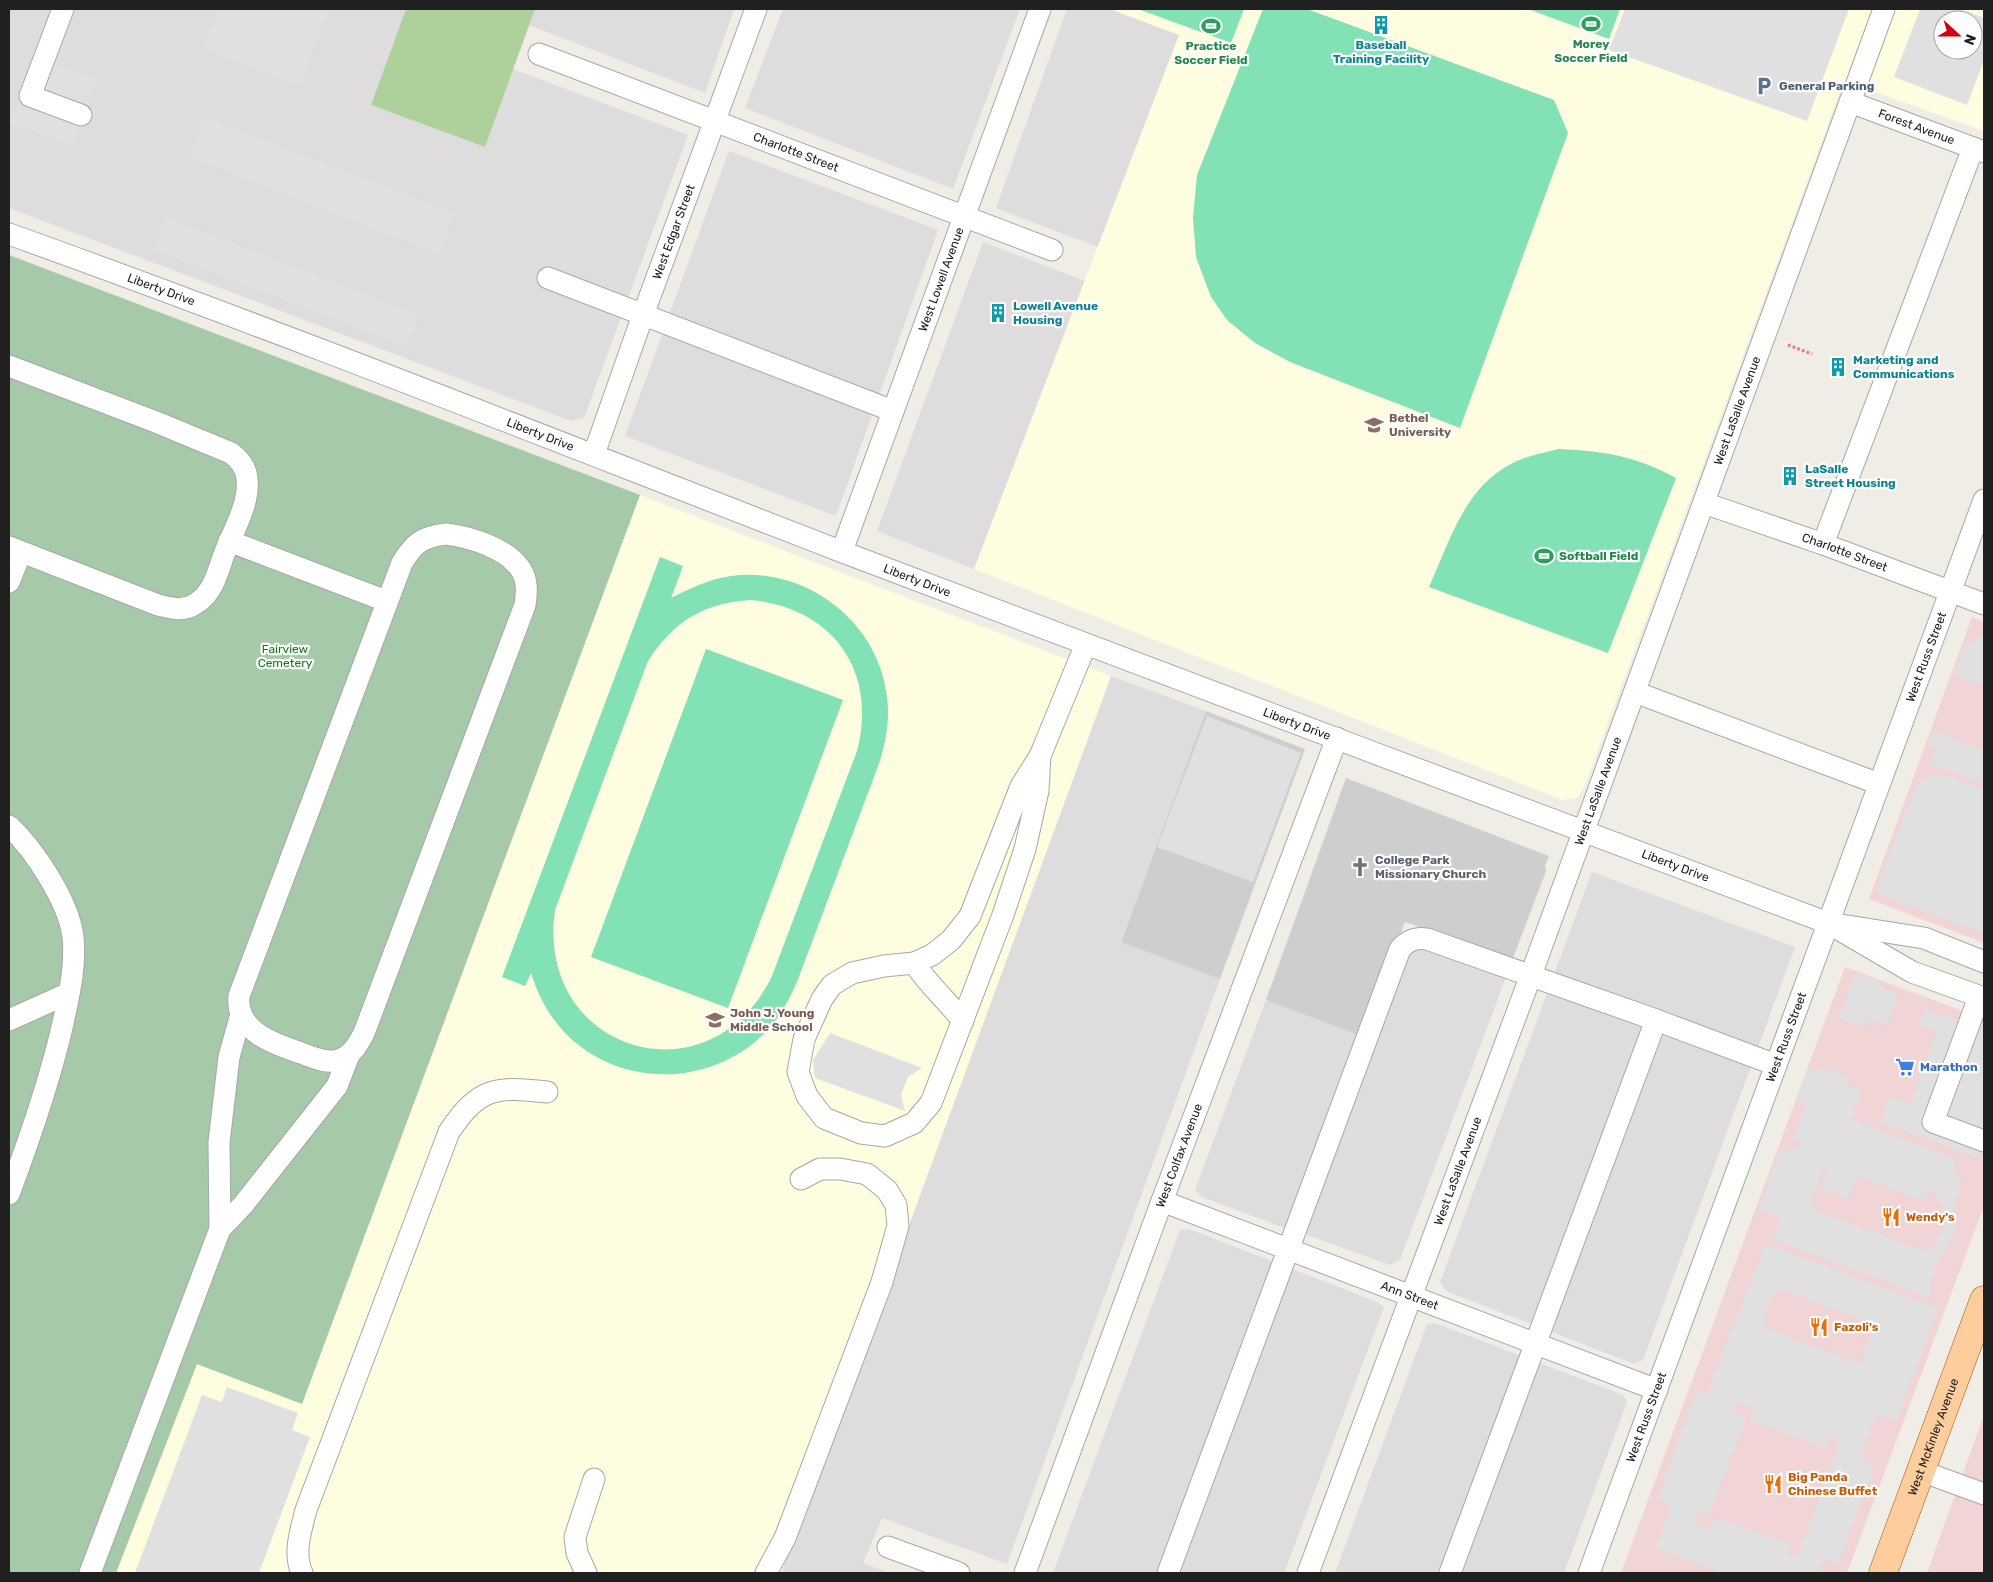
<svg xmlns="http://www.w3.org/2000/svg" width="1993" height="1582" viewBox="0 0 1993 1582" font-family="Rubik,sans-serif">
  <rect width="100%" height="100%" fill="#f0ece6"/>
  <!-- residential -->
  <g fill="#dedcdd">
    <polygon points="9,9 406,9 371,105 485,147 513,69 688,135 584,418 571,421 9,208"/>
    <polygon points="535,9 734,9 705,93 529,25"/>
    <polygon points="783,9 1020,9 953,189 745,108"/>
    <polygon points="1067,9 1110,9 1179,35 1098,247 996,208"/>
    <polygon points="729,151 938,230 836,516 625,436"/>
    <polygon points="983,242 1085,281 974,569 877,531"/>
    <polygon points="1111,676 1206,711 1121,941 1220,979 1007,1564 882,1518 863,1563 889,1573 781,1573"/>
    <polygon points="1592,872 1795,947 1643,1360 1634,1364 1446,1291 1440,1282"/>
    <polygon points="1411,945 1508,972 1400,1260 1390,1265 1299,1232"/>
    <polygon points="1266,1000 1361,1036 1290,1230 1202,1197 1195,1190"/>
    <polygon points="1189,1229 1377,1302 1384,1307 1284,1573 1053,1573 1180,1230"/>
    <polygon points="1435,1323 1623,1395 1627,1402 1564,1573 1335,1573 1427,1324"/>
  </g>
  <!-- commercial -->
  <g fill="#f1d5d6">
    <polygon points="1972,617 1984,622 1984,943 1869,899"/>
    <polygon points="1845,967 1984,1019 1984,1206 1847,1573 1621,1573"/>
    <polygon points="1984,1415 1984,1573 1927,1573"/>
  </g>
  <!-- education -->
  <g fill="#fffde0" fill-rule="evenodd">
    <path d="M 1110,9 L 1984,9 L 1984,131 L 1844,81 L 1586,783 L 1578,798 L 1562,800 L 974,569 L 1179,35 ZM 1943,20 L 1973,20 L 1973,50 L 1943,50 Z"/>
    <polygon points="640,495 1111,676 781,1573 116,1573 197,1364 302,1404"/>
  </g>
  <!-- religious -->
  <g fill="#cecece">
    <polygon points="1206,711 1305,749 1220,979 1121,942"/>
    <polygon points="1346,778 1549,856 1545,866 1546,871 1512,961 1405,922 1361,1036 1266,1000"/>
  </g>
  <!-- forest -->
  <polygon fill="#aed09a" points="406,9 535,9 485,147 371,105"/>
  <!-- cemetery -->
  <polygon fill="#a6caa9" points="9,255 640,495 302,1404 197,1364 116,1573 9,1573"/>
  <!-- pitch -->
  <g fill="#82e1b5" fill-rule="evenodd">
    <polygon points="1138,9 1244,9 1231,43"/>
    <polygon points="1263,9 1307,9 1554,100 1568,133 1460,428 1290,362 1255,343 1227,320 1211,297 1196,257 1193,218 1197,175"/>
    <polygon points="1528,9 1620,9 1609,39"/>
    <path d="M 1559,449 C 1604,451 1636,456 1676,478 L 1608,653 L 1429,587 C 1449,543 1464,488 1511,464 C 1525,456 1543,453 1559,449 Z"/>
    <path d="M 660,557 L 683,566 L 671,598 C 691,588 709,579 731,576 C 806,566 879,622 887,697 C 890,719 886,740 880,761 L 797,982 C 790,997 783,1012 772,1025 C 718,1089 614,1092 559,1026 C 546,1011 537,992 531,973 L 525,986 L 502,977 ZM 751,600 C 833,608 878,671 857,751 L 772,976 C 710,1105 535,1052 555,910 L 648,661 C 674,621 703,603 751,600 Z"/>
    <polygon points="706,649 843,700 728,1008 591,957"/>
  </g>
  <!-- parking -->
  <g fill="#e0e0e0" fill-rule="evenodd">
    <polygon points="218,9 329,9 300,86 203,49"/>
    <polygon points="1625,9 1849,9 1807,121 1609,50"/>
    <path d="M 1920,9 L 1961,9 L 1984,18 L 1984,60 L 1967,105 L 1894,77 ZM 1943,20 L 1973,20 L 1973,50 L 1943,50 Z"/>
    <polygon points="34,56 97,79 73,146 10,123"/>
    <polygon points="204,117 455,213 439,255 189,157"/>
    <polygon points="166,217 420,315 407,347 153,250"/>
    <polygon points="1984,634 1984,686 1954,675 1966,643 1971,644"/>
    <polygon points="1207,716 1301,753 1253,882 1157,847"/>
    <polygon points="1933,731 1984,750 1984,784 1930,764 1936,748 1928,745"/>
    <polygon points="1934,775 1945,775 1984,790 1984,939 1983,933 1885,897 1876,891 1915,788 1925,778"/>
    <polygon points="1855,973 1882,983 1882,988 1898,995 1887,1026 1869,1020 1865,1027 1839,1018"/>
    <polygon points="1925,1009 1984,1031 1984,1160 1880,1122 1889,1097 1911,1104 1937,1031 1920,1025"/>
    <polygon points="830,1033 922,1068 908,1077 901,1095 905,1111 815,1078 813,1060"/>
    <path d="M 1821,1067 L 1847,1077 L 1846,1085 L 1862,1091 L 1851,1120 L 1954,1158 L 1956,1176 L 1962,1179 L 1955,1202 L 1956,1225 L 1951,1239 L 1940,1257 L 1930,1283 L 1931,1298 L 1773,1239 L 1781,1218 L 1759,1210 L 1780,1151 L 1800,1147 L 1801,1143 L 1793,1140 L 1805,1104 L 1796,1100 L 1808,1068 L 1815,1071 L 1819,1070 ZM 1826,1168 L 1827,1169 L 1820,1189 L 1848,1199 L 1856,1176 L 1921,1200 L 1933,1191 L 1936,1192 L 1943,1208 L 1944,1219 L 1942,1231 L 1937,1241 L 1929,1250 L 1924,1251 L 1818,1211 L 1813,1206 L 1812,1195 L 1822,1170 Z"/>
    <path d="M 1766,1244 L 1938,1308 L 1896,1421 L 1877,1414 L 1860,1458 L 1875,1464 L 1838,1564 L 1823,1559 L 1817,1573 L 1724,1573 L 1656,1548 L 1672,1505 L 1658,1499 L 1696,1392 L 1706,1395 ZM 1784,1290 L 1875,1324 L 1860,1364 L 1768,1329 L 1765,1325 L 1765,1314 L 1770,1301 L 1775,1293 ZM 1741,1403 L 1754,1408 L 1750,1420 L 1826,1449 L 1830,1438 L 1833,1437 L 1838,1442 L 1839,1446 L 1798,1554 L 1794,1557 L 1786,1556 L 1791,1544 L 1716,1518 L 1711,1530 L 1699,1526 L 1696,1521 L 1698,1511 L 1709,1515 L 1746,1418 L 1732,1410 L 1734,1406 Z"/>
    <polygon points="227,1387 298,1413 292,1430 310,1437 259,1573 135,1573 202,1395 222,1402"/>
  </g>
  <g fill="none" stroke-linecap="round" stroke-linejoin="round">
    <!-- minor casing -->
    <g stroke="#a7a7a7" stroke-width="23">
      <g id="minor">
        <polyline points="63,9 30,96 81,115"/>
        <path id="s1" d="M 539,54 L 1052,250"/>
        <path id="s2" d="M 1850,102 L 1984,152"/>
        <path id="s3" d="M 9,234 C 288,334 563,444 840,551 C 1168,677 1499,799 1828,923 L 1912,972 L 1984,998"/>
        <polyline points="548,278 893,411"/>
        <path d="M 9,366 L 156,422 L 231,453 C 239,459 246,468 247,478 C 250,503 234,529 225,552 C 221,562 218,574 213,584 C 209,592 202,600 195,604 C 183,612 171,608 158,605 L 9,547"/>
        <path id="s4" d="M 594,454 L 643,315 L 756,9"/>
        <path id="s5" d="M 1704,503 L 1823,544 L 1984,604"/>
        <path d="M 446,534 C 469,537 504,547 519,567 C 528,578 527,592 525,605 L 364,1033 C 358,1044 352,1056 338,1060 C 327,1064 312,1057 301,1053 C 274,1044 235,1031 239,996 L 402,563 C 414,543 422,537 446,534 Z"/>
        <polyline points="229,541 386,601"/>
        <polyline points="1823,544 1973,148"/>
        <path id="s6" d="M 842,551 L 1040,9"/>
        <polyline points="9,582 21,552"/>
        <polyline points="1635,692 1879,784"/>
        <polyline points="1040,756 1021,786 970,916 951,940 932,955 914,963 884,966 852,973 832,985 822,999 804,1039 798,1072 807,1096 824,1118 861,1133 885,1136 914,1123 931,1103 1003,915 1025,849 1038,791 1040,756 1086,644"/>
        <path d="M 9,826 C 34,849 69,902 73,937 C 76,966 69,995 63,1023 C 50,1081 30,1138 9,1194"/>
        <polyline points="1841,925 1924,938 1984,962"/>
        <path d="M 914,963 C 927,983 948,1002 963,1021"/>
        <polyline points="1979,997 1933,1122 1984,1141"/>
        <polyline points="9,1020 69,993"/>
        <path id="s7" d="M 1162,1201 L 1657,1390"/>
        <polyline points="220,1229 219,1142 229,1057 241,1014"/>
        <polyline points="1921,1471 1984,1494"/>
        <polyline points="888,1547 959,1573"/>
        <polyline points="90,1573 220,1229 243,1205 337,1086 349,1055"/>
        <path d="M 302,1573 C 293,1553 301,1530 306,1510 L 449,1132 C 479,1087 496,1086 547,1092"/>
        <polyline points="586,1573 577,1553 575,1537 594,1479"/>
        <polyline points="766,1573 785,1538 882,1282 898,1226 896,1205 887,1190 867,1174 840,1169 820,1169 801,1179"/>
        <path id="s8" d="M 1025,1573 L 1162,1201 L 1337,738"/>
        <path d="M 1168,1573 L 1400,949 C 1408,940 1416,937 1427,939 L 1656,1020 L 1776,1065"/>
        <path id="s9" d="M 1308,1573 L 1531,975 L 1884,9"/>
        <polyline points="1450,1573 1656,1020"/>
        <path id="s10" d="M 1589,1573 L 1984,500"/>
      </g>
    </g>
    <!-- major casing -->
    <g stroke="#9b5c00" stroke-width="29">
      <g id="major">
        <path id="s11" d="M 1883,1573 L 1984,1300"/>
      </g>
    </g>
    <!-- path -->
    <polyline stroke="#fd6e6b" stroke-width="3" stroke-dasharray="2.5 2.5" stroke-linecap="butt" points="1788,345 1812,354"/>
    <!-- minor -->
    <use href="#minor" stroke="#fff" stroke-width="21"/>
    <!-- major -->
    <use href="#major" stroke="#fecd9d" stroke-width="28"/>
  </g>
  <!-- icons -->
  <defs>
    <g id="stadium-bare" transform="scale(1.5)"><path d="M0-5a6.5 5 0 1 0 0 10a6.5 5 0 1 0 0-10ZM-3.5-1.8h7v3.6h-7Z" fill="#2e9e5b" stroke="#fff" stroke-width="2.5" paint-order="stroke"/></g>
    <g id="building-bare" transform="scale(1.5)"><path d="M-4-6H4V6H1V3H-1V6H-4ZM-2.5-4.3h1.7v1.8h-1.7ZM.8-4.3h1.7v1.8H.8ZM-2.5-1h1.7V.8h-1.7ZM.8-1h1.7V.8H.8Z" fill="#0f9aa8" stroke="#fff" stroke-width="2.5" paint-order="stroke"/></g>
    <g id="parking-bare" transform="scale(1.5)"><path d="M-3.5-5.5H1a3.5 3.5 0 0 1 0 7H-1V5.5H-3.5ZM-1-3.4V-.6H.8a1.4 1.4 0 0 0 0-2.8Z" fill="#5c6f8a" stroke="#fff" stroke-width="2.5" paint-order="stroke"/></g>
    <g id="university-bare" transform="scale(1.5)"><path d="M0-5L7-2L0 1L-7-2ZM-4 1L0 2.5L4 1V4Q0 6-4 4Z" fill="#8d6e63" stroke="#fff" stroke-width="2.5" paint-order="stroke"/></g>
    <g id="church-bare" transform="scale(1.5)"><path d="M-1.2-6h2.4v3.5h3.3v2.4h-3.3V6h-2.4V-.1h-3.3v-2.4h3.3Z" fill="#6b7280" stroke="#fff" stroke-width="2.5" paint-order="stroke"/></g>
    <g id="school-bare" transform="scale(1.5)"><path d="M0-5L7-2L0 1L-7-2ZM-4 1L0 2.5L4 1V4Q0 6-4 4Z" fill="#8d6e63" stroke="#fff" stroke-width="2.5" paint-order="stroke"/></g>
    <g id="supermarket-bare" transform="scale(1.5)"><path d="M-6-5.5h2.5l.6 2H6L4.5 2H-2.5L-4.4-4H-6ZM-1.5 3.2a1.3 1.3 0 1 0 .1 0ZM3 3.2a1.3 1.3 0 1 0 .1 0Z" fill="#3f7fe0" stroke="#fff" stroke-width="2.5" paint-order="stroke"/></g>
    <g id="restaurant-bare" transform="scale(1.5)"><path d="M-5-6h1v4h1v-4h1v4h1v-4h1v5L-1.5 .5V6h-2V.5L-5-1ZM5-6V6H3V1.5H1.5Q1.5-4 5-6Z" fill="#e8710a" stroke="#fff" stroke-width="2.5" paint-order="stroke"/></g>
  </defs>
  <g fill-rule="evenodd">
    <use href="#stadium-bare" x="1591" y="24"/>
    <use href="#building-bare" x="1381" y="25"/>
    <use href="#stadium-bare" x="1211" y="26"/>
    <use href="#parking-bare" x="1764" y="86"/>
    <use href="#building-bare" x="998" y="313"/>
    <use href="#building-bare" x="1838" y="367"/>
    <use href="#university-bare" x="1374" y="425"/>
    <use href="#building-bare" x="1790" y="476"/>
    <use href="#stadium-bare" x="1544" y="556"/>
    <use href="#church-bare" x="1360" y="867"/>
    <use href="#school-bare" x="715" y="1020"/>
    <use href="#supermarket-bare" x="1905" y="1067"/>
    <use href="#restaurant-bare" x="1891" y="1217"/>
    <use href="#restaurant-bare" x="1819" y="1327"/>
    <use href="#restaurant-bare" x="1773" y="1484"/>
  </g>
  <g text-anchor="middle" stroke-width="4.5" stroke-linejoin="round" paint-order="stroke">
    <!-- leisure labels -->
    <g font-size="12" font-weight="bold" fill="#27864d" stroke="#fff">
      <text x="1591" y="48">Morey<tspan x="1591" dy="14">Soccer Field</tspan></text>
      <text x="1211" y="50">Practice<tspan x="1211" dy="14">Soccer Field</tspan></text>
      <text x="1559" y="560" text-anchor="start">Softball Field</text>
    </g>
    <!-- culture labels -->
    <g font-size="12" font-weight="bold" fill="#0d838f" stroke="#fff" text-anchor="start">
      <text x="1381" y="49" text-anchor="middle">Baseball<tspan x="1381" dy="14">Training Facility</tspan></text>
      <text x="1013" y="310">Lowell Avenue<tspan x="1013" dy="14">Housing</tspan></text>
      <text x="1853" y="364">Marketing and<tspan x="1853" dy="14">Communications</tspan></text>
      <text x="1805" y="473">LaSalle<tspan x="1805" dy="14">Street Housing</tspan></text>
    </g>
    <!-- service labels -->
    <g font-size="12" font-weight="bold" fill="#4e5e75" stroke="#fff" text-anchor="start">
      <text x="1779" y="90">General Parking</text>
    </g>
    <!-- street labels -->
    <g font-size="12" fill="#202020" stroke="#fff">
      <text dy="4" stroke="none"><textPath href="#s2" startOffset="71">Forest Avenue</textPath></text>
      <text dy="4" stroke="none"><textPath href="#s1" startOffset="275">Charlotte Street</textPath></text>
      <text dy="4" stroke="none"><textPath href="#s4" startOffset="236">West Edgar Street</textPath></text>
      <text dy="4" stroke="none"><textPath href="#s6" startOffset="289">West Lowell Avenue</textPath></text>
      <text dy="4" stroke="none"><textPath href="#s3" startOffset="162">Liberty Drive</textPath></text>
      <text dy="4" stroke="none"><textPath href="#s9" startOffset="1239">West LaSalle Avenue</textPath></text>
      <text dy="4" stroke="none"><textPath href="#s3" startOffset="568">Liberty Drive</textPath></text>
      <text dy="4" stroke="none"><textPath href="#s5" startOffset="149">Charlotte Street</textPath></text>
      <text dy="4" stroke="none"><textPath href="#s3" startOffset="972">Liberty Drive</textPath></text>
      <text dy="4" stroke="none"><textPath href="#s10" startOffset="976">West Russ Street</textPath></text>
      <text dy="4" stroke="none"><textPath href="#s3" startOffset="1378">Liberty Drive</textPath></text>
      <text dy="4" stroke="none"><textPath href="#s9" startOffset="834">West LaSalle Avenue</textPath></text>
      <text dy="4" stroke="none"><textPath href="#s3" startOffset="1782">Liberty Drive</textPath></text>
      <text dy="4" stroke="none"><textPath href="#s10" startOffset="571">West Russ Street</textPath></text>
      <text dy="4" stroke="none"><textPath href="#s8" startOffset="445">West Colfax Avenue</textPath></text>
      <text dy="4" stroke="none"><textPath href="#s9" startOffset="429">West LaSalle Avenue</textPath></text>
      <text dy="4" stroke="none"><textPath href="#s7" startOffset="265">Ann Street</textPath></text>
      <text dy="4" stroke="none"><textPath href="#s10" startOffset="166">West Russ Street</textPath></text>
      <text dy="4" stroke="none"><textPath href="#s11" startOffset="145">West McKinley Avenue</textPath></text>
    </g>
    <!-- education labels -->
    <g font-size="12" font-weight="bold" fill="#785e54" stroke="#fff" text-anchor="start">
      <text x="1389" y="422">Bethel<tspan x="1389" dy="14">University</tspan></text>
      <text x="730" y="1017">John J. Young<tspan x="730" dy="14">Middle School</tspan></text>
    </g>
    <!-- park labels -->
    <g font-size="12" fill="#09820a" stroke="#fff">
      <text x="285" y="653">Fairview<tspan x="285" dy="14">Cemetery</tspan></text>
    </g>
    <!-- worship labels -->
    <g font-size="12" font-weight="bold" fill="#5b616d" stroke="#fff" text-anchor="start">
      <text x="1375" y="864">College Park<tspan x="1375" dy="14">Missionary Church</tspan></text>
    </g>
    <!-- shop labels -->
    <g font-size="12" font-weight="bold" fill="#366cbe" stroke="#fff" text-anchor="start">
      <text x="1920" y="1071">Marathon</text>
    </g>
    <!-- food labels -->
    <g font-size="12" font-weight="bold" fill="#c56008" stroke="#fff" text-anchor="start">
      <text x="1906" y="1221">Wendy's</text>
      <text x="1834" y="1331">Fazoli's</text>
      <text x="1788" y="1481">Big Panda<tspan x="1788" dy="14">Chinese Buffet</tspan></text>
    </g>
  </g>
  <!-- border -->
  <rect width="1993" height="1582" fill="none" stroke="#202020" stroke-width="20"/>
  <!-- north arrow -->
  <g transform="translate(1958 35) rotate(111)"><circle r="24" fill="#ffffff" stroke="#a6a6a6"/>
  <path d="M0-4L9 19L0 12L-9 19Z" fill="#cf0010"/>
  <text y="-8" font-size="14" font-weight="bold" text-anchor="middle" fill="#202020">N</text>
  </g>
</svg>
